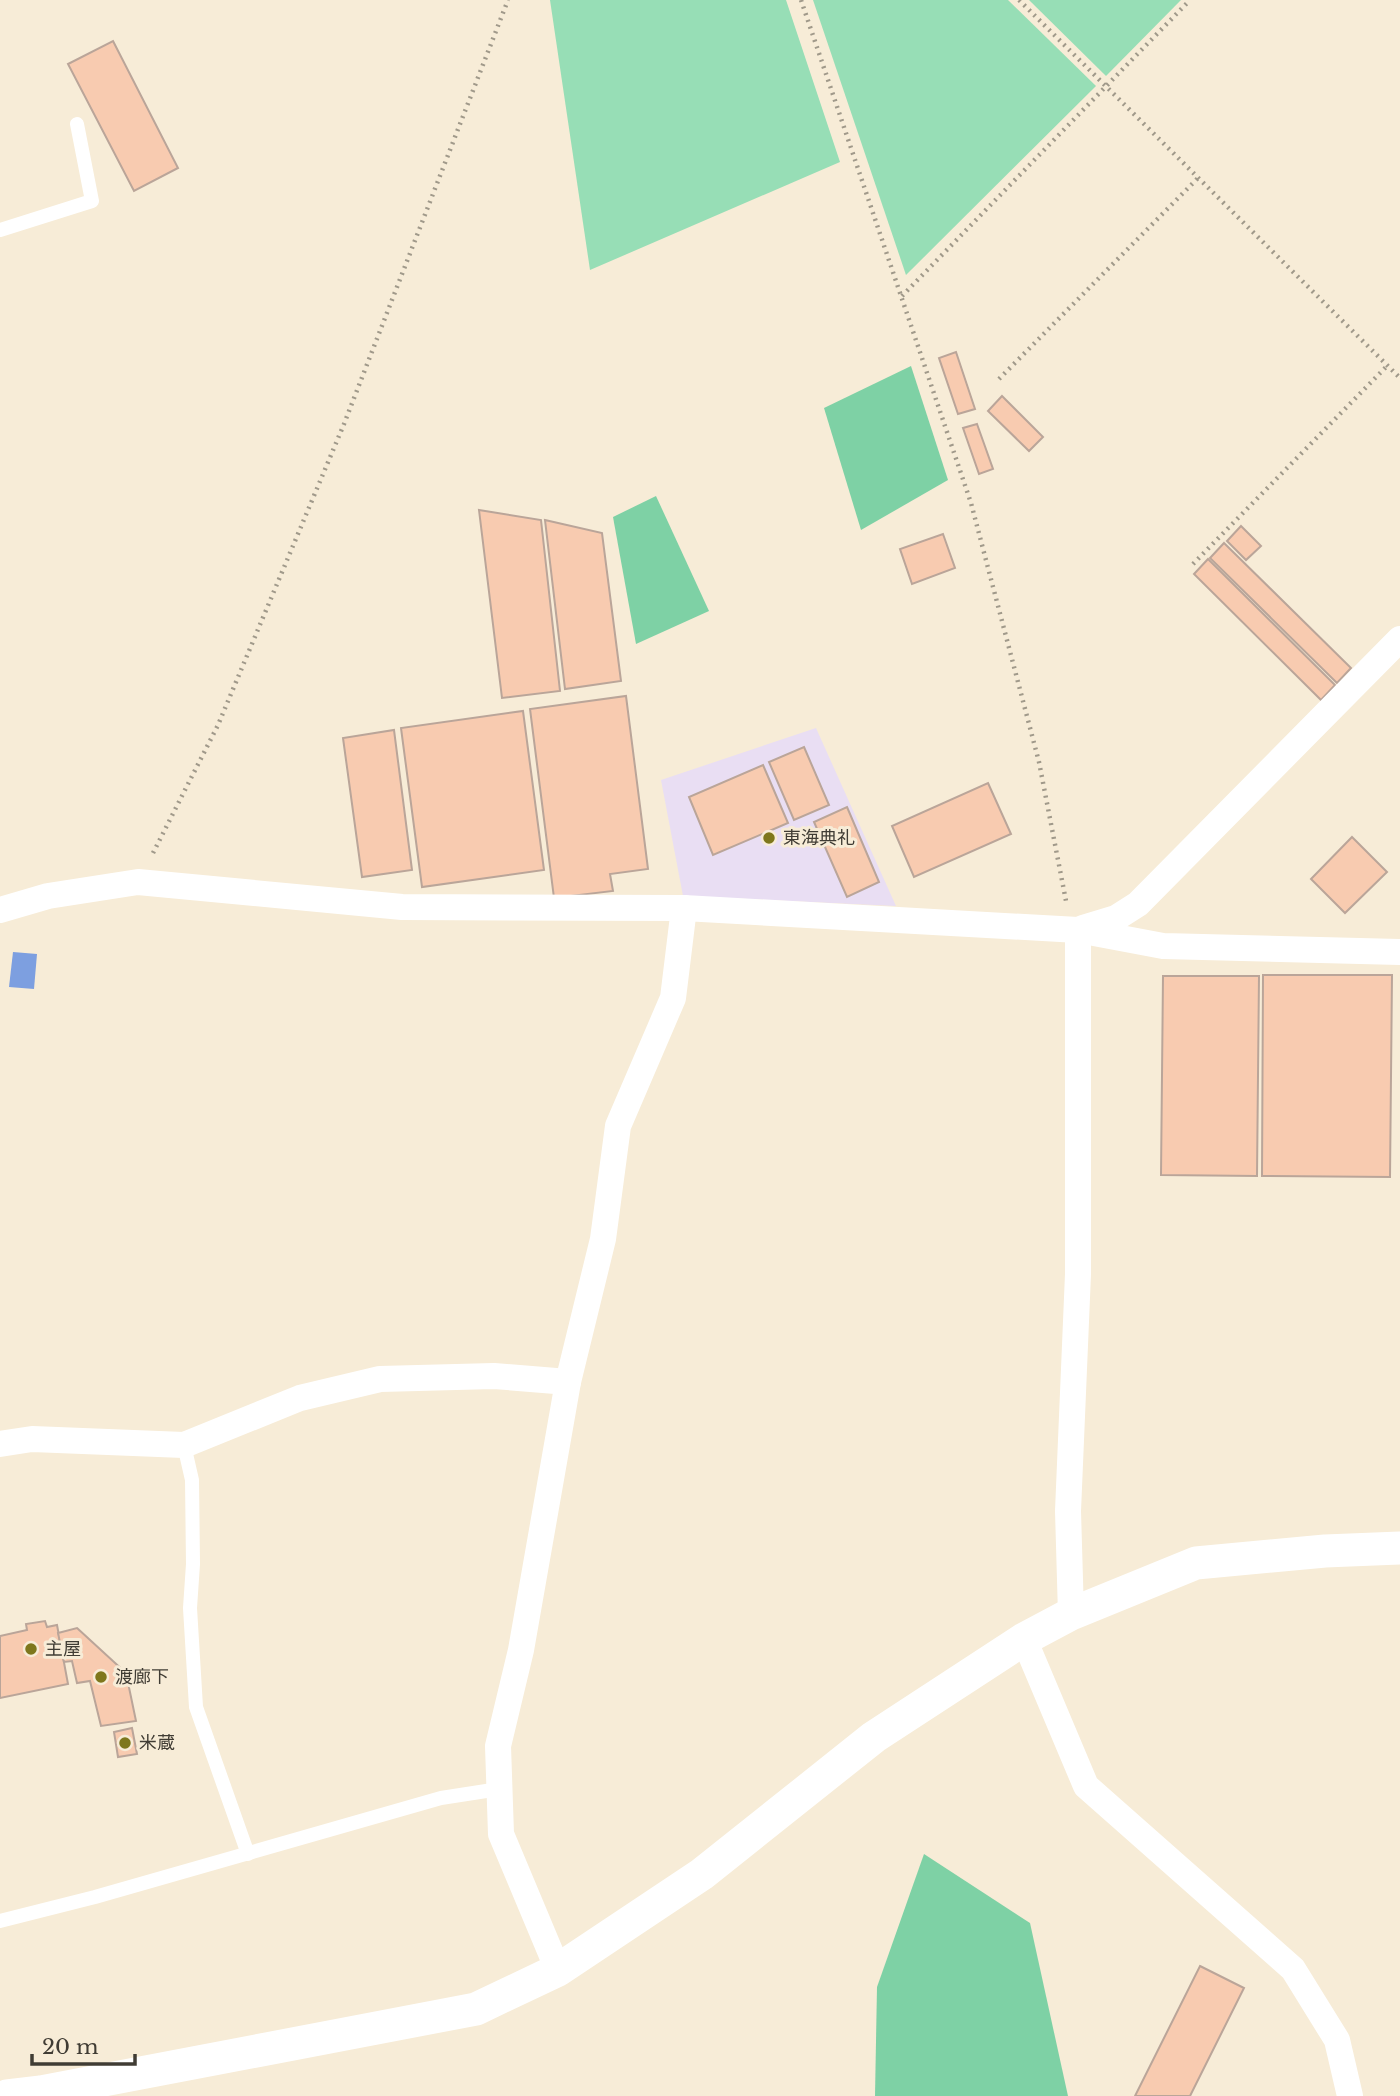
<svg xmlns="http://www.w3.org/2000/svg" width="1400" height="2096" viewBox="0 0 1400 2096" font-family="'Libre Baskerville','Noto Sans JP',serif">
  <rect width="100%" height="100%" fill="#f7ecd7"/>
  <!-- commercial -->
  <polygon fill="#e9def3" points="816,728 896,906 683,896 661,780"/>
  <!-- green -->
  <g fill="#97deb6">
    <polygon points="550,0 786,0 840,162 590,270"/>
    <polygon points="813,0 1008,0 1096,86 906,275"/>
    <polygon points="1029,0 1181,0 1106,76"/>
  </g>
  <!-- forest -->
  <g fill="#7ed1a5">
    <polygon points="911,366 948,480 861,530 824,408"/>
    <polygon points="656,496 709,611 636,644 613,517"/>
    <polygon points="924,1854 1030,1923 1068,2096 875,2096 877,1987"/>
  </g>
  <!-- water -->
  <polygon fill="#7d9fe0" points="13,952 37,954 34,989 9,987"/>
  <!-- building -->
  <g fill="#f8cbb0" stroke="#baa599" stroke-width="2">
    <polygon points="113,41 178,168 134,191 68,64"/>
    <polygon points="956,352 975,409 958,414 939,358"/>
    <polygon points="1002,396 1043,437 1029,451 988,411"/>
    <polygon points="977,424 993,469 979,474 963,428"/>
    <polygon points="479,510 541,520 560,691 502,698"/>
    <polygon points="545,520 602,533 621,681 565,689"/>
    <polygon points="1241,526 1261,546 1246,560 1227,541"/>
    <polygon points="943,534 955,568 912,584 900,549"/>
    <polygon points="1224,543 1351,668 1337,683 1210,558"/>
    <polygon points="1208,559 1335,685 1321,700 1194,574"/>
    <polygon points="626,696 648,869 610,874 613,891 554,898 530,709"/>
    <polygon points="523,711 544,870 422,887 401,728"/>
    <polygon points="394,730 412,870 362,877 343,738"/>
    <polygon points="804,747 829,805 794,820 769,762"/>
    <polygon points="763,765 788,823 713,855 689,797"/>
    <polygon points="988,783 1011,834 914,877 892,826"/>
    <polygon points="847,807 879,882 847,897 814,822"/>
    <polygon points="1352,837 1387,872 1345,913 1311,879"/>
    <polygon points="1263,975 1392,975 1390,1177 1262,1176"/>
    <polygon points="1163,976 1259,976 1257,1176 1161,1175"/>
    <polygon points="45,1621 47,1627 57,1625 68,1684 0,1698 0,1636 27,1630 26,1624"/>
    <polygon points="77,1628 126,1673 136,1721 101,1726 90,1681 77,1683 72,1661 64,1662 58,1633"/>
    <polygon points="132,1728 137,1754 118,1757 114,1732"/>
    <polygon points="1200,1966 1244,1988 1190,2096 1135,2096"/>
  </g>
  <g fill="none" stroke-linecap="round" stroke-linejoin="round">
    <!-- path -->
    <g stroke="#a0998a" stroke-width="4.5" stroke-dasharray="2 5" stroke-linecap="butt">
      <polyline points="801,0 971,503 1039,762 1066,901"/>
      <polyline points="1019,0 1400,378"/>
      <polyline points="902,296 1190,0"/>
      <polyline points="999,379 1198,178"/>
      <polyline points="1193,564 1387,366"/>
      <polyline points="153,853 218,725 344,424 508,0"/>
    </g>
    <!-- service -->
    <g stroke="#fff" stroke-width="14">
      <polyline points="0,230 92,201 77,124"/>
      <polyline points="184,1445 192,1480 193,1564 190,1608 196,1707 248,1854"/>
      <polyline points="0,1921 95,1897 441,1798 499,1789"/>
    </g>
    <!-- minor -->
    <g stroke="#fff" stroke-width="26">
      <polyline points="0,910 48,896 138,882 402,907 684,908 1078,930 1163,946 1400,952"/>
      <polyline points="1083,928 1116,918 1138,904 1400,639"/>
      <polyline points="0,1444 32,1439 184,1445 300,1398 380,1379 494,1376 568,1382"/>
      <polyline points="1071,1614 1068,1511 1078,1274 1078,930"/>
      <polyline points="1024,1639 1086,1786 1293,1969 1337,2040 1350,2096"/>
      <polyline points="558,1970 501,1834 498,1746 521,1650 568,1382 603,1239 618,1126 673,998 684,908"/>
    </g>
    <!-- tertiary -->
    <polyline stroke="#fff" stroke-width="33" points="7,2096 41,2092 476,2009 558,1970 702,1874 874,1737 1024,1639 1071,1614 1196,1563 1325,1551 1400,1548"/>
  </g>
  <!-- markers -->
  <g fill="#7e771c" stroke="#f7ecd7" stroke-width="2.5">
    <circle cx="769" cy="838" r="7"/>
    <circle cx="31" cy="1649" r="7"/>
    <circle cx="101" cy="1677" r="7"/>
    <circle cx="125" cy="1743" r="7"/>
  </g>
  <g text-anchor="middle" stroke-width="6" stroke-linejoin="round" paint-order="stroke">
    <!-- poi labels -->
    <g font-size="18" fill="#403c34" stroke="#f7ecd7" text-anchor="start">
      <text x="783" y="844">東海典礼</text>
      <text x="45" y="1655">主屋</text>
      <text x="115" y="1683">渡廊下</text>
      <text x="139" y="1749">米蔵</text>
    </g>
  </g>
  <!-- scale -->
  <path d="M32 2054v10h103v-10" fill="none" stroke="#403c34" stroke-width="3.5"/>
  <text x="42" y="2054" font-size="21" fill="#403c34" stroke="#f7ecd7" stroke-width="5" paint-order="stroke">20 m</text>
</svg>
